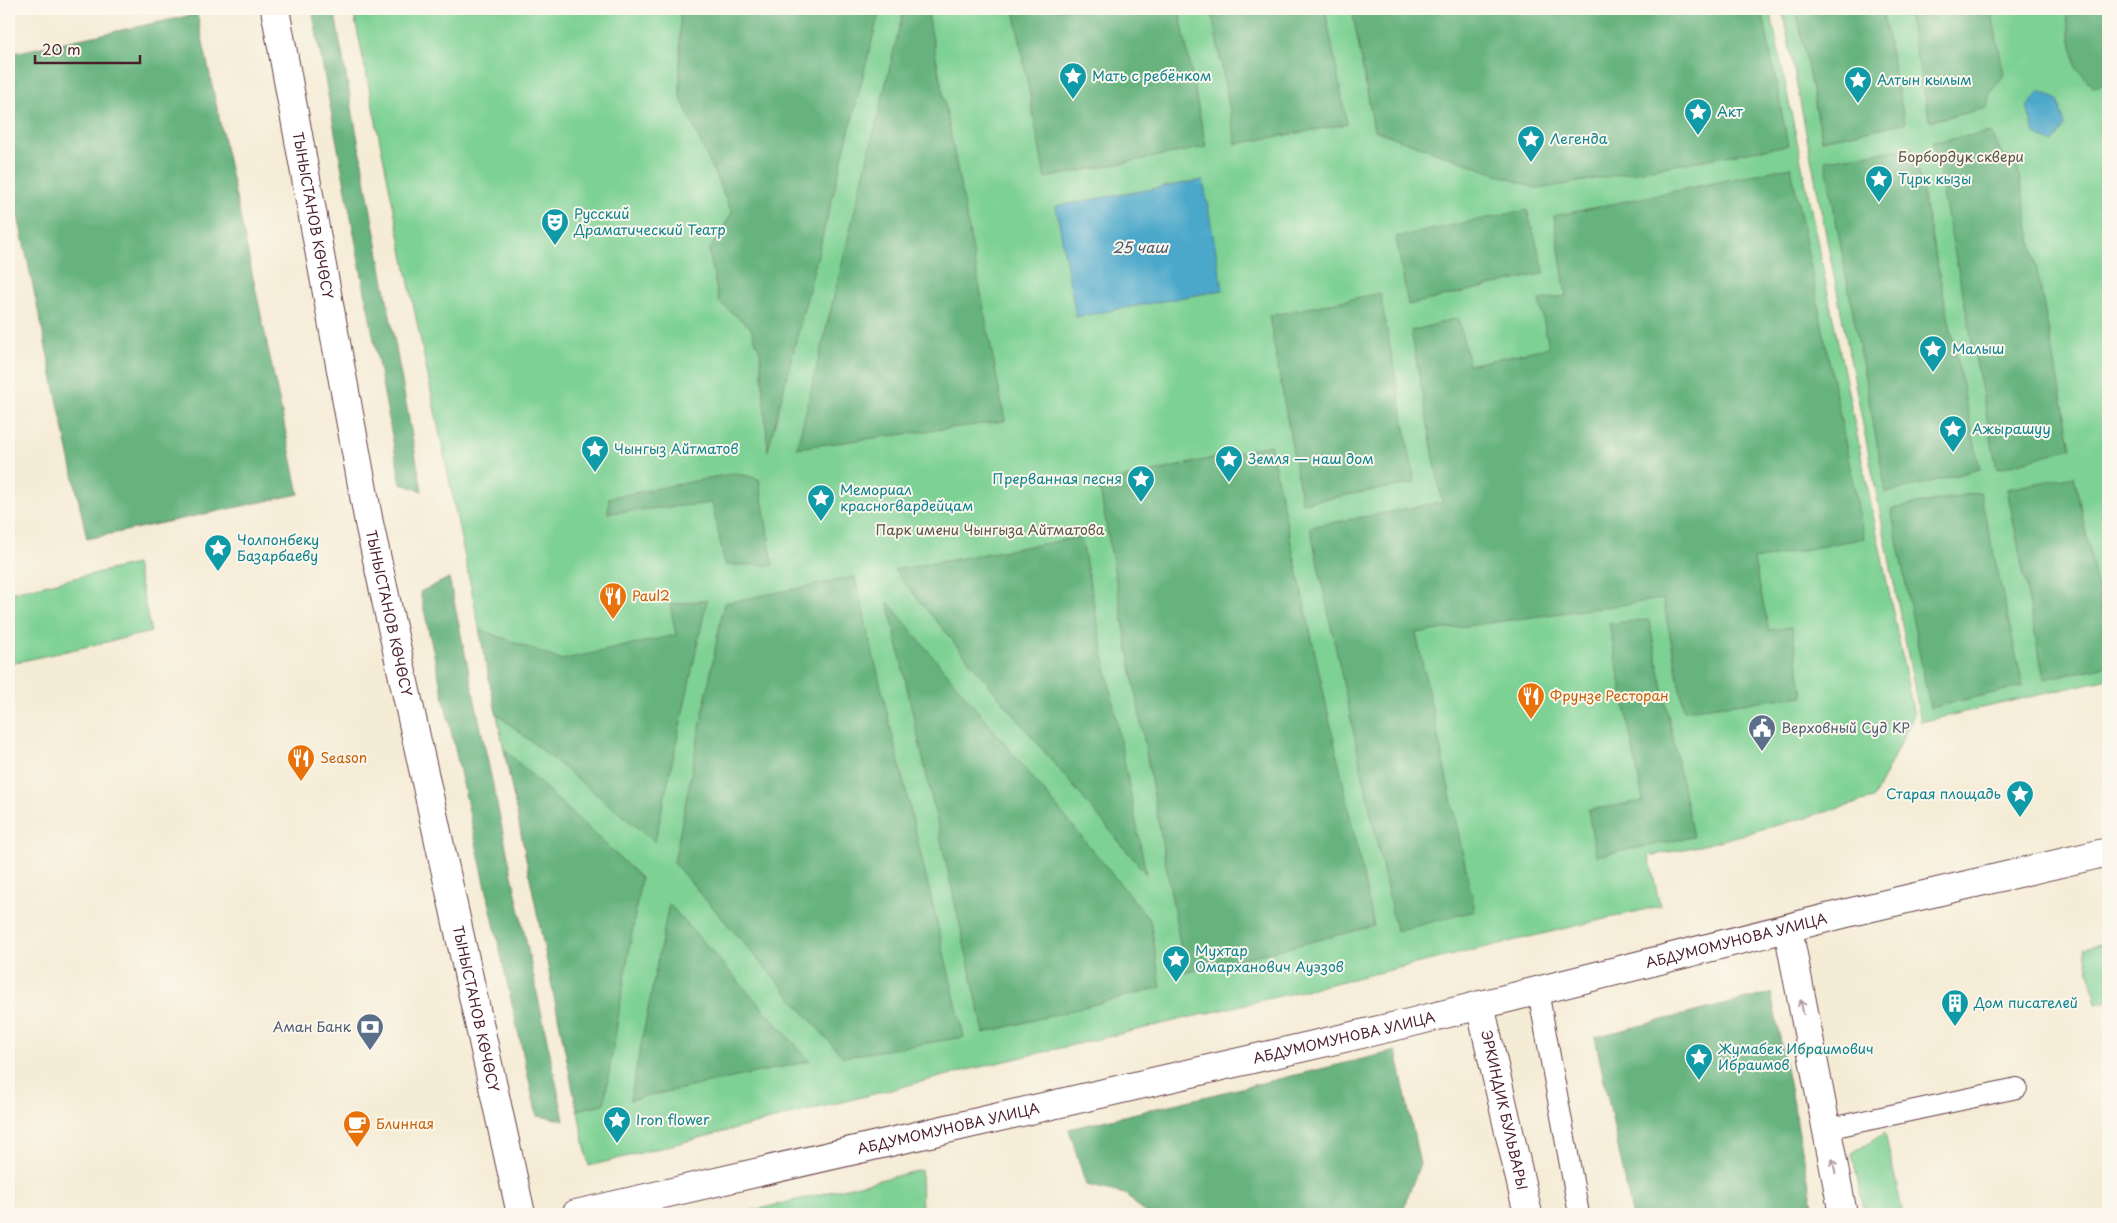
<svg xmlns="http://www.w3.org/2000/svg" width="2117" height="1223" viewBox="0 0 2117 1223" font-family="'Playpen Sans',sans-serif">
  <rect width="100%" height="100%" fill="#fbf7ec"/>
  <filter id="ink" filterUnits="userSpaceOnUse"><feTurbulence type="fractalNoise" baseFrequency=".02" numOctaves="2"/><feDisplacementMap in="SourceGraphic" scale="10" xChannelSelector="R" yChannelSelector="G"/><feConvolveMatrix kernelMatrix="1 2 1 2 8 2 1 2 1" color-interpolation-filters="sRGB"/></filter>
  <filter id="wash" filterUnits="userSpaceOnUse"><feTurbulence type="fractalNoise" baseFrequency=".0096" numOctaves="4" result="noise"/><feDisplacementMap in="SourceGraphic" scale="20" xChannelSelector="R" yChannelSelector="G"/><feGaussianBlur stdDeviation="1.12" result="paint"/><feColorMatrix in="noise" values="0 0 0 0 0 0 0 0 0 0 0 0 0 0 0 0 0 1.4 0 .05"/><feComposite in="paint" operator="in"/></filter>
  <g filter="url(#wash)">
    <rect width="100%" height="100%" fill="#f5ecd6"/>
    <!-- green -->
    <g fill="#7ed194" stroke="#647860">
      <polygon points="353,9 1770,9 1914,715 1873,799 1704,845 1649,856 1660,906 976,1068 589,1166"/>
      <polygon points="1782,9 2108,9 2108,679 1921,722"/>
      <polygon points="136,564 151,632 9,664 9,593"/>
      <polygon points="2108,942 2108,1001 2096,1004 2084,948"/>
      <polygon points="1885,1133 1903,1214 1865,1214 1852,1153"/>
      <polygon points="921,1170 922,1214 738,1214"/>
    </g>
    <!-- forest -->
    <g fill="#66b37e" stroke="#586954">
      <polygon points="322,9 334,9 422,491 401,484 313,15"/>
      <polygon points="680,9 880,9 768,451 760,351 750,327 719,302 709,251 732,213 680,96"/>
      <polygon points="904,9 927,9 1005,421 797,448"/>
      <polygon points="1014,9 1179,9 1206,147 1045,178"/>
      <polygon points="1211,9 1325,9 1347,124 1236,144"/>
      <polygon points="1352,9 1762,9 1788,145 1538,189 1374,130"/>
      <polygon points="1796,9 1882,9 1905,123 1822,140"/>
      <polygon points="1907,9 1991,9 2004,75 1990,93 1987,108 1930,121"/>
      <polygon points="2065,9 2108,9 2108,84 2093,87 2076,67"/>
      <polygon points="197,14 299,494 87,539 18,216 9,218 9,54"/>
      <polygon points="2108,111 2108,176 2100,131"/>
      <polygon points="1991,132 2002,154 2016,160 2071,448 1997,469 1933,142"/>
      <polygon points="1913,148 1980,469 1886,493 1825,160"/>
      <polygon points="1791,167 1864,538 1754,560 1769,630 1792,627 1803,696 1684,710 1663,599 1416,633 1475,911 1396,931 1310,527 1442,502 1411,331 1458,318 1469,365 1549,347 1539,300 1566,296 1554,216"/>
      <polygon points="1527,210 1545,273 1408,305 1396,237"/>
      <polygon points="1380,293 1415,483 1302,503 1269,316"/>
      <polygon points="1270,445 1374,926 1185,973 1099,484"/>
      <polygon points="735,473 759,479 773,565 725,565 712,503 608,513 609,498"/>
      <polygon points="2074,476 2108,639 2108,666 2044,679 2007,489"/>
      <polygon points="1980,492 2023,686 1930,708 1891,509"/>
      <polygon points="1081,537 1146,874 894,570"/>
      <polygon points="855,577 964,1037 843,1057 674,863 724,603"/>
      <polygon points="449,578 564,1120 537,1116 420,592"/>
      <polygon points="707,600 655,842 496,713 479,629 561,660 676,635 670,605"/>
      <polygon points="888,602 1150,920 1161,987 984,1033"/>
      <polygon points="1649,620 1693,837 1596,856 1588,810 1643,801 1609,623"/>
      <polygon points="504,749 641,878 604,1104 577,1110"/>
      <polygon points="669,904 810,1061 630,1100"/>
      <polygon points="1771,993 1815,1214 1632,1214 1595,1037"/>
      <polygon points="1396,1051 1420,1164 1401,1214 1146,1214 1125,1194 1086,1185 1069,1129"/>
    </g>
    <!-- water -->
    <g fill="#4ca8ca" stroke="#4b647a">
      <polygon points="2040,91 2058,100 2065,125 2053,143 2035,134 2027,107"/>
      <polygon points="1203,180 1223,290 1076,317 1056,206"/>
    </g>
  </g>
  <g filter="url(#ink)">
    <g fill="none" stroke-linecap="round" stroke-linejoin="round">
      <!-- service casing -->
      <g stroke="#643e45" stroke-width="22">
        <g id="service">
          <polyline points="1538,991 1579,1214"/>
          <polyline points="1826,1129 2017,1088"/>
        </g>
      </g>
      <!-- minor casing -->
      <g stroke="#643e45" stroke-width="30">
        <g id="minor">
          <path id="s1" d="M 275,9 L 369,523 L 521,1214"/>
          <polyline points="1788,929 1843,1214"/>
          <path id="s2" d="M 1480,1005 L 1528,1214"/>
        </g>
      </g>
      <!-- tertiary casing -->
      <g stroke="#643e45" stroke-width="30">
        <g id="tertiary">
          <path id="s3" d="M 576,1214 L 1405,1024 L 1847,913 L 2108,852"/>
        </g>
      </g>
      <!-- service -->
      <use href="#service" stroke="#fff" stroke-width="20"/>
      <!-- minor -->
      <use href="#minor" stroke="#fff" stroke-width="28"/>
      <!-- tertiary -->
      <use href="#tertiary" stroke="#fff" stroke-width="28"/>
    </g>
    <!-- one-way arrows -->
    <defs><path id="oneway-shaft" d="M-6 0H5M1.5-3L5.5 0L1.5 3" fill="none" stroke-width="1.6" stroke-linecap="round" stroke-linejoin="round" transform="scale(1.25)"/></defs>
    <g stroke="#ae9aa0">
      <use href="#oneway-shaft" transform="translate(1802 1007) rotate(-101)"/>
      <use href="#oneway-shaft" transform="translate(1834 1166) rotate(-101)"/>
    </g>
  </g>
  <!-- icons -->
  <defs>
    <g id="sight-pin" transform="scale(1.4375)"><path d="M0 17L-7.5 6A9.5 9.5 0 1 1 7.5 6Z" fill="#0f9aa8" stroke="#fbf7ec"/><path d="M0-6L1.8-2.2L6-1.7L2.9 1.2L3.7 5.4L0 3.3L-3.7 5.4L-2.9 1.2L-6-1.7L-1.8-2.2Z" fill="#fff"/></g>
    <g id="theatre-pin" transform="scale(1.4375)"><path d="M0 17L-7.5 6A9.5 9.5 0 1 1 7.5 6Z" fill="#0f9aa8" stroke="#fbf7ec"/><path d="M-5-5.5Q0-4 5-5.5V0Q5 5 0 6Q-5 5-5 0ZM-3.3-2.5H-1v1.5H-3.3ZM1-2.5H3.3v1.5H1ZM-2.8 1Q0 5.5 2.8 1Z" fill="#fff"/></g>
    <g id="restaurant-pin" transform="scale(1.4375)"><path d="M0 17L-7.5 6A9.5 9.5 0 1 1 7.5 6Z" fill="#e8710a" stroke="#fbf7ec"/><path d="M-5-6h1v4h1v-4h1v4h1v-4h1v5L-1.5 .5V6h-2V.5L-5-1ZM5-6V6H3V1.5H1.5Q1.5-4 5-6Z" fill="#fff"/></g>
    <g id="civic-pin" transform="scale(1.4375)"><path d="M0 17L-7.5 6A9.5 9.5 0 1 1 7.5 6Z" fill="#5c6f8a" stroke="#fbf7ec"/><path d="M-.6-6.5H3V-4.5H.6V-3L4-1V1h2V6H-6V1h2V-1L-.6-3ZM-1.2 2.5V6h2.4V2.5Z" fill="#fff"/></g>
    <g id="building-pin" transform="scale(1.4375)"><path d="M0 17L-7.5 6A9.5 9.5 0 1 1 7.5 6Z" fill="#0f9aa8" stroke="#fbf7ec"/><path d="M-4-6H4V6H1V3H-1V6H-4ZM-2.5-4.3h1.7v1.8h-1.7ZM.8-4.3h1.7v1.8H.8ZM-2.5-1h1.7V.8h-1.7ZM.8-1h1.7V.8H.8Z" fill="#fff"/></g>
    <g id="bank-pin" transform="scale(1.4375)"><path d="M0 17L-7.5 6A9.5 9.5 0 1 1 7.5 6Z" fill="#5c6f8a" stroke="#fbf7ec"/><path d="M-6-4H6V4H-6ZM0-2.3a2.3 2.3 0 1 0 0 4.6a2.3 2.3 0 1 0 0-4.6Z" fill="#fff"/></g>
    <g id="cafe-pin" transform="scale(1.4375)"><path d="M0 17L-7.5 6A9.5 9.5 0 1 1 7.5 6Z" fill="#e8710a" stroke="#fbf7ec"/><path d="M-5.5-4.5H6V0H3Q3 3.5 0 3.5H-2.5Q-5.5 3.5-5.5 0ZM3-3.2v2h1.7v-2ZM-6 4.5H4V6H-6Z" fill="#fff"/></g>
  </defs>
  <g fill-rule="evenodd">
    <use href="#sight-pin" x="1073" y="76"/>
    <use href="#sight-pin" x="1858" y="80"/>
    <use href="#sight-pin" x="1698" y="112"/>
    <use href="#sight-pin" x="1531" y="139"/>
    <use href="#sight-pin" x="1879" y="179"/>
    <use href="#theatre-pin" x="555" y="222"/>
    <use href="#sight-pin" x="1933" y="349"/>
    <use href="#sight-pin" x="1953" y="429"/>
    <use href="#sight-pin" x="595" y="449"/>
    <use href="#sight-pin" x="1229" y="459"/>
    <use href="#sight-pin" x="1141" y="479"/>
    <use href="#sight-pin" x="821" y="498"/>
    <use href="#sight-pin" x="218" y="548"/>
    <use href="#restaurant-pin" x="613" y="596"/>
    <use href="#restaurant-pin" x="1531" y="696"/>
    <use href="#civic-pin" x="1762" y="728"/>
    <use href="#restaurant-pin" x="301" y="758"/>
    <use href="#sight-pin" x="2020" y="794"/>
    <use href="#sight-pin" x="1176" y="959"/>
    <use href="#building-pin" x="1955" y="1003"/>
    <use href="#bank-pin" x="370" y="1027"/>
    <use href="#sight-pin" x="1699" y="1057"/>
    <use href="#sight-pin" x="617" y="1120"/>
    <use href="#cafe-pin" x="357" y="1124"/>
  </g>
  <g text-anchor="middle" stroke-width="4" stroke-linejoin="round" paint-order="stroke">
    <!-- culture labels -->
    <g font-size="14" fill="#0d838f" stroke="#fbf7ec" text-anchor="start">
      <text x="1092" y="81">Мать с ребёнком</text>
      <text x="1877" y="85">Алтын кылым</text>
      <text x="1717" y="117">Акт</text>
      <text x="1550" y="144">Легенда</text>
      <text x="1898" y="184">Түрк кызы</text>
      <text x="574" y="219">Русский<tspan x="574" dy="16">Драматический Театр</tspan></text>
      <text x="1952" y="354">Малыш</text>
      <text x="1972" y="434">Ажырашуу</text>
      <text x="614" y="454">Чынгыз Айтматов</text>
      <text x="1248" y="464">Земля — наш дом</text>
      <text x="1122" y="484" text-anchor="end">Прерванная песня</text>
      <text x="840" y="495">Мемориал<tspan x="840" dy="16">красногвардейцам</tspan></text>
      <text x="237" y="545">Чолпонбеку<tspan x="237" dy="16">Базарбаеву</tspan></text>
      <text x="2001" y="799" text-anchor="end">Старая площадь</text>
      <text x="1195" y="956">Мухтар<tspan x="1195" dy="16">Омарханович Ауэзов</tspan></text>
      <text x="1974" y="1008">Дом писателей</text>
      <text x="1718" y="1054">Жумабек Ибраимович<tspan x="1718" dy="16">Ибраимов</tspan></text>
      <text x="636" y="1125">Iron flower</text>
    </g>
    <!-- park labels -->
    <g font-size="14" fill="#5a544a" stroke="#fbf7ec">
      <text x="1961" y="162">Борбордук сквери</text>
      <text x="990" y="535">Парк имени Чынгыза Айтматова</text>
    </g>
    <!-- street labels -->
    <g font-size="14" fill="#4a1f2b" stroke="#fbf7ec">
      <text dy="5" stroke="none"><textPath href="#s1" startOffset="210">ТЫНЫСТАНОВ КӨЧӨСҮ</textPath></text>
      <text dy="5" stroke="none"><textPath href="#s1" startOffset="615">ТЫНЫСТАНОВ КӨЧӨСҮ</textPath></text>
      <text dy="5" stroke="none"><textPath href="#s3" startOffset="1192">АБДУМОМУНОВА УЛИЦА</textPath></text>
      <text dy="5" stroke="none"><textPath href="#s1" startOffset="1020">ТЫНЫСТАНОВ КӨЧӨСҮ</textPath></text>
      <text dy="5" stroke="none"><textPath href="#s3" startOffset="788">АБДУМОМУНОВА УЛИЦА</textPath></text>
      <text dy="5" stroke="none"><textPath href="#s2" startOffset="108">ЭРКИНДИК БУЛЬВАРЫ</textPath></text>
      <text dy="5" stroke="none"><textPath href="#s3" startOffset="382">АБДУМОМУНОВА УЛИЦА</textPath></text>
    </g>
    <!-- food labels -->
    <g font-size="14" fill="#c56008" stroke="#fbf7ec" text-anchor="start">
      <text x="632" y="601">Paul2</text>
      <text x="1550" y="701">Фрунзе Ресторан</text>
      <text x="320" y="763">Season</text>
      <text x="376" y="1129">Блинная</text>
    </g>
    <!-- service labels -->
    <g font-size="14" fill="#4e5e75" stroke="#fbf7ec" text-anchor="start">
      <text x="1781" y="733">Верховный Суд КР</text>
      <text x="351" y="1032" text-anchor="end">Аман Банк</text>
    </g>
    <!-- water labels -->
    <g font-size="15" font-style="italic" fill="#4b566b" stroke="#fbf7ec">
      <text x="1140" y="253">25 чаш</text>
    </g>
  </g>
  <!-- margin -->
  <rect width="2117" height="1223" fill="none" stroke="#fbf7ec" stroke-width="30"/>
  <!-- scale -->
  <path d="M35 55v8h105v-8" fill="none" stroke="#4a1f2b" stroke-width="2.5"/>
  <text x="42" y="55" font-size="15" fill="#4a1f2b" stroke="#fbf7ec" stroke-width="4" paint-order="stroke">20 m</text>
</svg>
